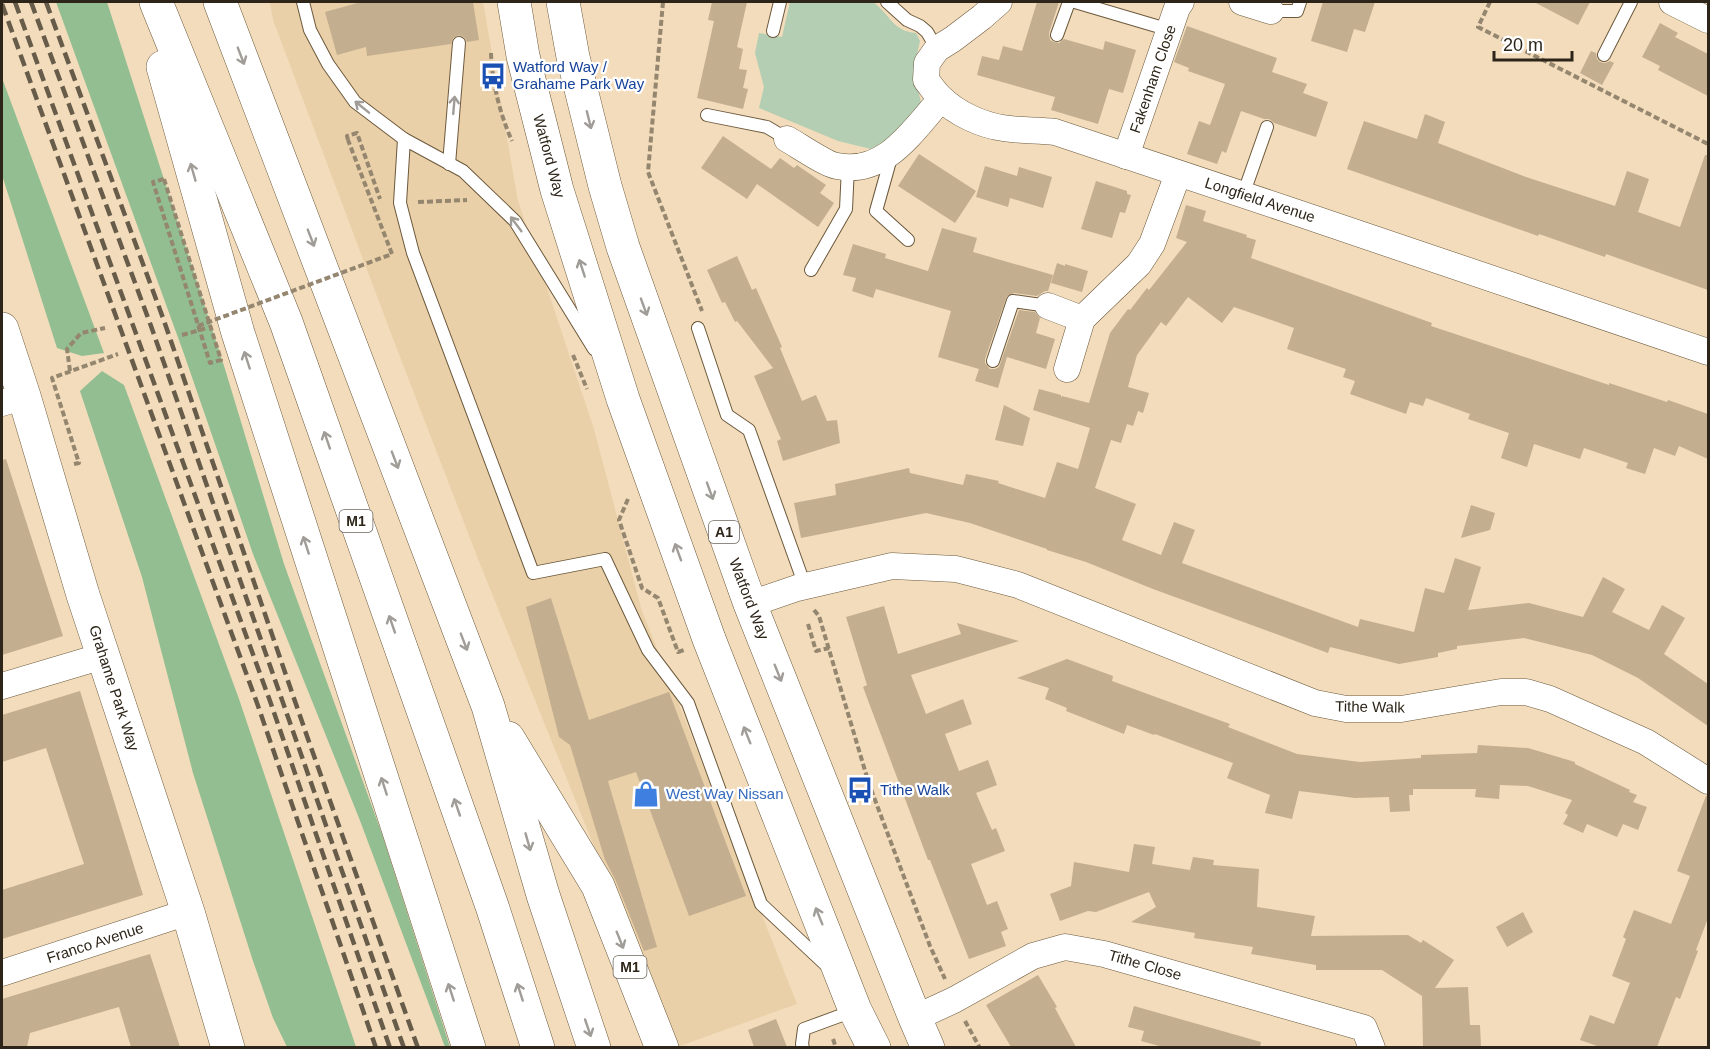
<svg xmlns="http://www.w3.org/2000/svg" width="1710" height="1049" viewBox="0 0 1710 1049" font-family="Arial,sans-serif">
  <rect width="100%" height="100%" fill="#f2dcbb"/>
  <!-- built -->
  <polygon fill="#ead0a8" points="270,2 483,2 518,201 594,429 641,608 797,1004 677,1047 619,908 480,564 395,344 273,20"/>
  <!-- green -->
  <path fill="#b3ceb2" d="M 790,2 L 873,2 C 890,14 892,31 916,33 L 920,41 C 914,64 915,79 921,102 L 896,135 L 871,149 L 838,141 L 759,108 L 764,87 L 755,53 L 759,33 L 782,37 Z"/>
  <!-- forest -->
  <g fill="#92be92">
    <polygon points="56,2 107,2 225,369 284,564 382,834 450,1047 445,1047 359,818 253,554 184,354"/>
    <polygon points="2,78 104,353 82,356 57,348 2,175"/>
    <polygon points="102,371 124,385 239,699 356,1047 287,1047 273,1018 253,961 193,773 142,577 80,391"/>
  </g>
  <!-- building -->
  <g fill="#c3ae8f">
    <polygon points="361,2 473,2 479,40 467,42 464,37 459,35 453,38 451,44 367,56 366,47 337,55 325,12"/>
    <polygon points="712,2 747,2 737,47 743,49 739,69 747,70 743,88 748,89 743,109 697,98 714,21 708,20"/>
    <polygon points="1037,2 1059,2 1049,33 1050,40 1054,42 1059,43 1064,39 1103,50 1105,41 1136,50 1123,93 1109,89 1098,124 1051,110 1055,97 977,75 982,56 999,60 1003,46 1022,51"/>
    <polygon points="1323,2 1375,2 1365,32 1354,29 1347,52 1311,41"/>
    <polygon points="1534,2 1590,2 1578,25"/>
    <polygon points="1660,23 1678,33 1675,37 1708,54 1708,96 1658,70 1660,66 1642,57"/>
    <polygon points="1187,26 1277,58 1272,72 1307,84 1303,93 1328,102 1316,137 1274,123 1269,119 1264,119 1241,111 1226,153 1222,151 1217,164 1187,154 1199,121 1210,125 1225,84 1188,71 1189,68 1174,62"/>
    <polygon points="1591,51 1596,53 1597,59 1600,62 1605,63 1610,61 1614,63 1602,85 1580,73"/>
    <polygon points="1425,114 1445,122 1438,143 1526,177 1615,206 1627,171 1649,179 1638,212 1680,227 1705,155 1708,155 1708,290 1606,254 1605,257 1539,234 1538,236 1347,169 1364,121 1417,139"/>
    <polygon points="723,136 771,169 780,158 794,168 797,165 826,185 820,193 834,203 818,227 757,184 747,199 701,168"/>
    <polygon points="919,154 976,191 955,223 898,186"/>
    <polygon points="985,166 1017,176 1019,167 1052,177 1043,208 1010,198 1008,207 976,197"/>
    <polygon points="1096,181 1127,191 1127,194 1131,195 1125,213 1120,212 1112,238 1081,229"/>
    <polygon points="1186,205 1206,211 1203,221 1247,235 1246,237 1256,240 1251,258 1432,323 1431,326 1609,385 1609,383 1667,402 1668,400 1708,414 1708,459 1679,446 1675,456 1654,448 1645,474 1626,468 1628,463 1584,448 1580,459 1534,444 1527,467 1501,458 1509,433 1468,419 1470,414 1426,398 1423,406 1410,402 1406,414 1350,394 1355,381 1343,377 1346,369 1287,349 1294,328 1234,307 1222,323 1188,297 1166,326 1161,322 1137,355 1128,387 1149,393 1143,413 1138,411 1133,426 1127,424 1121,443 1111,440 1095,488 1136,504 1122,540 1161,555 1174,522 1195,530 1182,563 1358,627 1360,619 1414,632 1425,588 1444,593 1455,558 1481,567 1468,610 1529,603 1583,617 1603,577 1625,589 1612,612 1649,630 1662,605 1685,618 1664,654 1708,684 1708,726 1638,678 1592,655 1524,638 1457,646 1457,649 1438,653 1438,657 1399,664 1330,647 1328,653 1153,589 1086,562 1047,550 1047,549 970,523 926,513 801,538 794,503 836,495 835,484 909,468 910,473 963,485 966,474 999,481 998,483 1045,498 1057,462 1078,469 1090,428 1033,410 1039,389 1061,395 1061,398 1062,396 1089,403 1110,333 1128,309 1130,310 1147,288 1149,290 1187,242 1176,238"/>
    <polygon points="942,228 977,238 973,252 1053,275 1048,291 1045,291 1037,296 1014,293 1007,296 985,359 985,363 990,369 995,369 999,367 1019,310 1035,312 1040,318 1036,333 1055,339 1046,369 1007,357 998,388 975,381 979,369 938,357 951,311 876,289 873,298 852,291 856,278 843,275 853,244 886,254 885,258 928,271"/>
    <polygon points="737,256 752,290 756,288 782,347 780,348 802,401 816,395 827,421 837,420 840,443 783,461 777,441 781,439 754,376 773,368 737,321 735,322 725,302 722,303 707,270"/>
    <polygon points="1057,263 1065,266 1065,264 1088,271 1082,292 1051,283"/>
    <polygon points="1004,405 1030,418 1023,446 995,440"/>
    <polygon points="6,459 63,636 2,655 2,460"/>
    <polygon points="1471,505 1495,513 1490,530 1461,538"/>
    <polygon points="551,598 589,720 669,692 746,896 689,916 636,772 608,781 657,947 644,951 615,879 605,860 570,745 559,737 526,607"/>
    <polygon points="884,606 898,654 961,634 957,623 1019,641 911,675 926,714 963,699 972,724 945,734 959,771 988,760 997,785 976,793 992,830 996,828 1005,851 971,864 987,905 997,901 1008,929 1001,932 1006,946 969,959 930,860 928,860 863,687 867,685 846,617"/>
    <polygon points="1067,659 1113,676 1112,681 1230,724 1228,727 1297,754 1360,762 1421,758 1421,755 1477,753 1478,745 1528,748 1575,762 1575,764 1630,790 1629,792 1637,795 1633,802 1647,807 1638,830 1623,824 1617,837 1587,824 1583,833 1563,824 1568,815 1565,813 1572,800 1528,786 1500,785 1499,799 1475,797 1476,789 1413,789 1413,795 1409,795 1410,811 1390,812 1389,797 1355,798 1299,791 1292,819 1265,813 1270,795 1227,778 1233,763 1155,734 1154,735 1127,725 1124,734 1066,711 1067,708 1045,699 1049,688 1017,678"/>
    <polygon points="80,691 143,895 2,939 2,890 84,864 46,748 2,762 2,715"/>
    <polygon points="1706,796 1708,796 1708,918 1696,950 1698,951 1680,999 1676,997 1657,1047 1600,1047 1580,1040 1590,1015 1614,1024 1630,983 1612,976 1626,939 1623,937 1634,910 1671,924 1690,876 1677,871"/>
    <polygon points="1134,844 1155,847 1152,864 1190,870 1193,857 1214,860 1213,865 1259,869 1257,907 1315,916 1311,936 1408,935 1421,943 1423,940 1454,960 1435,988 1468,987 1470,1025 1480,1025 1481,1047 1423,1047 1422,996 1382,970 1316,970 1316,965 1251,954 1253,947 1194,938 1195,933 1131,922 1156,907 1149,892 1096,912 1088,911 1060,921 1050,894 1071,886 1074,862 1129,872"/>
    <polygon points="1523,912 1533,932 1507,947 1496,927"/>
    <polygon points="150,954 180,1047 131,1047 119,1007 30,1033 27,1047 2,1047 2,999"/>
    <polygon points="1038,975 1057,1007 1055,1008 1076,1047 1011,1047 986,1005"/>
    <polygon points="1134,1006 1261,1042 1260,1047 1163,1047 1141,1041 1144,1031 1128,1027"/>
    <polygon points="776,1019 787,1047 754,1047 748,1030"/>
  </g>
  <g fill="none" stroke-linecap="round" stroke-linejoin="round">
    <!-- lane casing -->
    <g stroke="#6c593c" stroke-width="14">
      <g id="lane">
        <polyline points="303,2 310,30 328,64 355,102 404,139 463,171 515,221 594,349"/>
        <polyline points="887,2 907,20 920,26 927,32 937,49"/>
        <polyline points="1075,2 1170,30"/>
        <polyline points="1271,11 1297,11 1300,2"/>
        <polyline points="773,31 780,2"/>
        <polyline points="1057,35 1069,2"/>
        <polyline points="1604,55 1631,2"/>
        <polyline points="707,115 767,127 787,139"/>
        <polyline points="404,139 400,203 413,253 533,573 605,559 648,650 688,703 761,904 826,965"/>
        <polyline points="892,154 876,211 908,240"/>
        <polyline points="449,164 459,43"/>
        <polyline points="1243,195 1267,127"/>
        <polyline points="811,270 846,209 848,167"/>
        <polyline points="698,328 727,415 749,430 805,586"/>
        <polyline points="993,361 1013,301 1048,306"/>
        <polyline points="803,1048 802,1044 804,1029 853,1011"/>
      </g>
    </g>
    <!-- street casing -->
    <g stroke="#6c593c" stroke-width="27">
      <g id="street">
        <path d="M 999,2 L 982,17 L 953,39 L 937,49 L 927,63 L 926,80 C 931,86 935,93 941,98 C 957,114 982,125 1003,128 C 1020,131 1038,130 1055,132 L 1289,210 L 1708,352"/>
        <polyline points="1242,2 1271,11"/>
        <polyline points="1672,2 1708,20"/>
        <path d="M 787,139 C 798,145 827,165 837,166 C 885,176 913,130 941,99"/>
        <polyline points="1126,156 1177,8 1181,2"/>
        <polyline points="1048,306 1082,319"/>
        <polyline points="1067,369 1082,319 1139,264 1152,244 1178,174"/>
        <polyline points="2,403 24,396"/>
        <polyline points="750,604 797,588 892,566 956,569 1018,585 1315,703 1346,709 1401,709 1501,692 1526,692 1550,699 1646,742 1708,781"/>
        <polyline points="2,686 103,656"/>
        <polyline points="2,973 188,912"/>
        <polyline points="915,1018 954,1000 1033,956 1065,947 1104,954 1364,1028 1372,1048"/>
      </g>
    </g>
    <!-- secondary casing -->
    <g stroke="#6c593c" stroke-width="34">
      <polyline id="secondary" points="2,329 24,396 83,595 188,912 228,1048"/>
    </g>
    <!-- highway casing -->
    <g stroke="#6c593c" stroke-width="34">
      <g id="highway">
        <polyline points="156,2 286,322 492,906 538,1048"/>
        <polyline points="220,2 488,706 543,895 594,1048"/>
        <polyline points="514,2 523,56 557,190 623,399 709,639 855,1010 874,1048"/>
        <polyline points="563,2 573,57 605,186 623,247 750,604 915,1018 928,1048"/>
        <polyline points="163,67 238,333 469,1048"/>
        <polyline points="508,738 598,886 662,1048"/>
      </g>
    </g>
    <!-- path -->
    <g stroke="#95866f" stroke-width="4" stroke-dasharray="6 3" stroke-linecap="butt">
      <polyline points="663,2 648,172 702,311"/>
      <polyline points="1490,2 1478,27 1708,144"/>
      <path d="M 491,53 C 492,83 500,114 512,141"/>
      <polyline points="348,140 347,136 357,133 380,199"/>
      <polygon points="164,179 221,360 210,363 153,182"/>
      <polyline points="418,202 467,200"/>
      <polyline points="182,335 207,328"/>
      <polyline points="573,355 587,389"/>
      <polyline points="70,371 67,349 81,333 105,328"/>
      <polyline points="74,464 79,463 52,378 118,354"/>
      <polyline points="628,499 619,520 642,588 658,598 678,652 684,650"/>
      <polyline points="814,610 819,616 869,784 930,946 945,979"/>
      <polyline points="808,624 816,651 829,648"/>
      <polyline points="965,1021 980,1048"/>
      <polyline points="833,1039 836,1048"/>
    </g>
    <!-- lane -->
    <use href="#lane" stroke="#fff" stroke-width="12"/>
    <!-- street -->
    <use href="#street" stroke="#fff" stroke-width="26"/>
    <!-- secondary -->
    <use href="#secondary" stroke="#fff" stroke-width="33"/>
    <!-- highway -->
    <use href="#highway" stroke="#fff" stroke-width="33"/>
    <!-- rail -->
    <g stroke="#675b49" stroke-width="4.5" stroke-dasharray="12 6" stroke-linecap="butt">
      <polyline points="15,2 270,701 390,1048"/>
      <polyline points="31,2 151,326 404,1048"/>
      <polyline points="46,2 163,318 308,739 418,1048"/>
      <polyline points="2,4 257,703 376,1048"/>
    </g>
    <!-- path-bridge -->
    <polyline stroke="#95866f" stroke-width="4" stroke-dasharray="6 3" stroke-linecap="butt" points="198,326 392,254 348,140"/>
  </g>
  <!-- one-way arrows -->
  <defs><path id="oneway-shaft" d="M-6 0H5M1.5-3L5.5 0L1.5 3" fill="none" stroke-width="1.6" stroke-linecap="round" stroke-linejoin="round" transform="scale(1.5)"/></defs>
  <g stroke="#a09d98">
    <use href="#oneway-shaft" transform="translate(241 56) rotate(69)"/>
    <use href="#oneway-shaft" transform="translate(454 105) rotate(-85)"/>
    <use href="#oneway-shaft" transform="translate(362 107) rotate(-141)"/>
    <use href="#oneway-shaft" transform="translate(589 120) rotate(76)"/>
    <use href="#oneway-shaft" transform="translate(193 172) rotate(-106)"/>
    <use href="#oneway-shaft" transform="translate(516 224) rotate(-127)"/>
    <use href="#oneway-shaft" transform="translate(311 238) rotate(69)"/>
    <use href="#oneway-shaft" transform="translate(582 268) rotate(-108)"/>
    <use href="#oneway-shaft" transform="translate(644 307) rotate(70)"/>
    <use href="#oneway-shaft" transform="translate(247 360) rotate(-108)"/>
    <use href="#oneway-shaft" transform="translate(327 440) rotate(-109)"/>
    <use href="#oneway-shaft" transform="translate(395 460) rotate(69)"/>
    <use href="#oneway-shaft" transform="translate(710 491) rotate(70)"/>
    <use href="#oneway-shaft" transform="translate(306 545) rotate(-108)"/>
    <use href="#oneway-shaft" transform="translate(678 552) rotate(-110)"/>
    <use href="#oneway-shaft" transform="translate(392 624) rotate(-109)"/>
    <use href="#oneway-shaft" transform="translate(464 642) rotate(69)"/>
    <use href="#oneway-shaft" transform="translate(778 673) rotate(68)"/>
    <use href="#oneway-shaft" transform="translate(747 735) rotate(-112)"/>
    <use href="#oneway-shaft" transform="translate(384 786) rotate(-108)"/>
    <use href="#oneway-shaft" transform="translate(457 807) rotate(-109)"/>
    <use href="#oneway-shaft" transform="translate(528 842) rotate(74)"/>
    <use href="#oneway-shaft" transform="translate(819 916) rotate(-112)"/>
    <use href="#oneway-shaft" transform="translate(620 940) rotate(68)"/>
    <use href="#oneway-shaft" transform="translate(451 992) rotate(-108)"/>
    <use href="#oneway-shaft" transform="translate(520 992) rotate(-108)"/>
    <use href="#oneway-shaft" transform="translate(588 1028) rotate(71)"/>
  </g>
  <!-- icons -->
  <defs>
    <g id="bus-bare" transform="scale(2.07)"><path d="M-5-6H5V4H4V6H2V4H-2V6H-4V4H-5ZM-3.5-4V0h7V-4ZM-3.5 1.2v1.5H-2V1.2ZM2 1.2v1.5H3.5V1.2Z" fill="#1a4fb4" stroke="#fff" stroke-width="2.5" paint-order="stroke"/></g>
    <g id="shop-bare" transform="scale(2.07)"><path d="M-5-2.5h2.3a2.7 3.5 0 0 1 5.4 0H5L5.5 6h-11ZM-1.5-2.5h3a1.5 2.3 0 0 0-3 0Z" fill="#3f7fe0" stroke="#fff" stroke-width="2.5" paint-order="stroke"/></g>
  </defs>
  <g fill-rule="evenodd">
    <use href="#bus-bare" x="493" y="76"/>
    <use href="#bus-bare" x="860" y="790"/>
    <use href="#shop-bare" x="646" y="794"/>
  </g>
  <g text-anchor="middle" stroke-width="4.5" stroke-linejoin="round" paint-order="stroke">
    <!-- shield labels -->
    <g fill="#fff" stroke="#6c665e" stroke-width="1.5">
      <rect x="339.5" y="510" width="33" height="22" rx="4.5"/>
      <rect x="709" y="521" width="30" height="22" rx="4.5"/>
      <rect x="613.5" y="956" width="33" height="22" rx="4.5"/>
    </g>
    <g font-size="14" font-weight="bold" fill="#2d2519">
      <text x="356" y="526">M1</text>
      <text x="724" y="537">A1</text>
      <text x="630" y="972">M1</text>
    </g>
    <!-- transit labels -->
    <g font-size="15" fill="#164399" stroke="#fff" text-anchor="start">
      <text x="513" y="72">Watford Way /<tspan x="513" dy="17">Grahame Park Way</tspan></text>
      <text x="880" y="795">Tithe Walk</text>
    </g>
    <!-- street labels -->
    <g font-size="15" fill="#2d2519" stroke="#fff">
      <text transform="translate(1153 79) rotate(-71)" y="5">Fakenham Close</text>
      <text transform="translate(549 156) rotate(75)" y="5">Watford Way</text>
      <text transform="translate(1260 200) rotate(18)" y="5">Longfield Avenue</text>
      <text transform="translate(749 599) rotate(69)" y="5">Watford Way</text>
      <text transform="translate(114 688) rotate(72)" y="5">Grahame Park Way</text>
      <text transform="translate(1370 707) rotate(1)" y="5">Tithe Walk</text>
      <text transform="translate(95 943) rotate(-18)" y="5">Franco Avenue</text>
      <text transform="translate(1145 965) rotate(16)" y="5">Tithe Close</text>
    </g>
    <!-- shop labels -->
    <g font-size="15" fill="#366cbe" stroke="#fff" text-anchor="start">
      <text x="666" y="799">West Way Nissan</text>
    </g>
  </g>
  <!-- border -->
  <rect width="1710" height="1049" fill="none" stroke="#2d2519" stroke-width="6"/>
  <!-- scale -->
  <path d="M1494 51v9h78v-9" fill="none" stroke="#2d2519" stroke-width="3"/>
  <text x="1503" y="51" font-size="18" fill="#2d2519" stroke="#ffffff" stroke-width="4.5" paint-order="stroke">20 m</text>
</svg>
